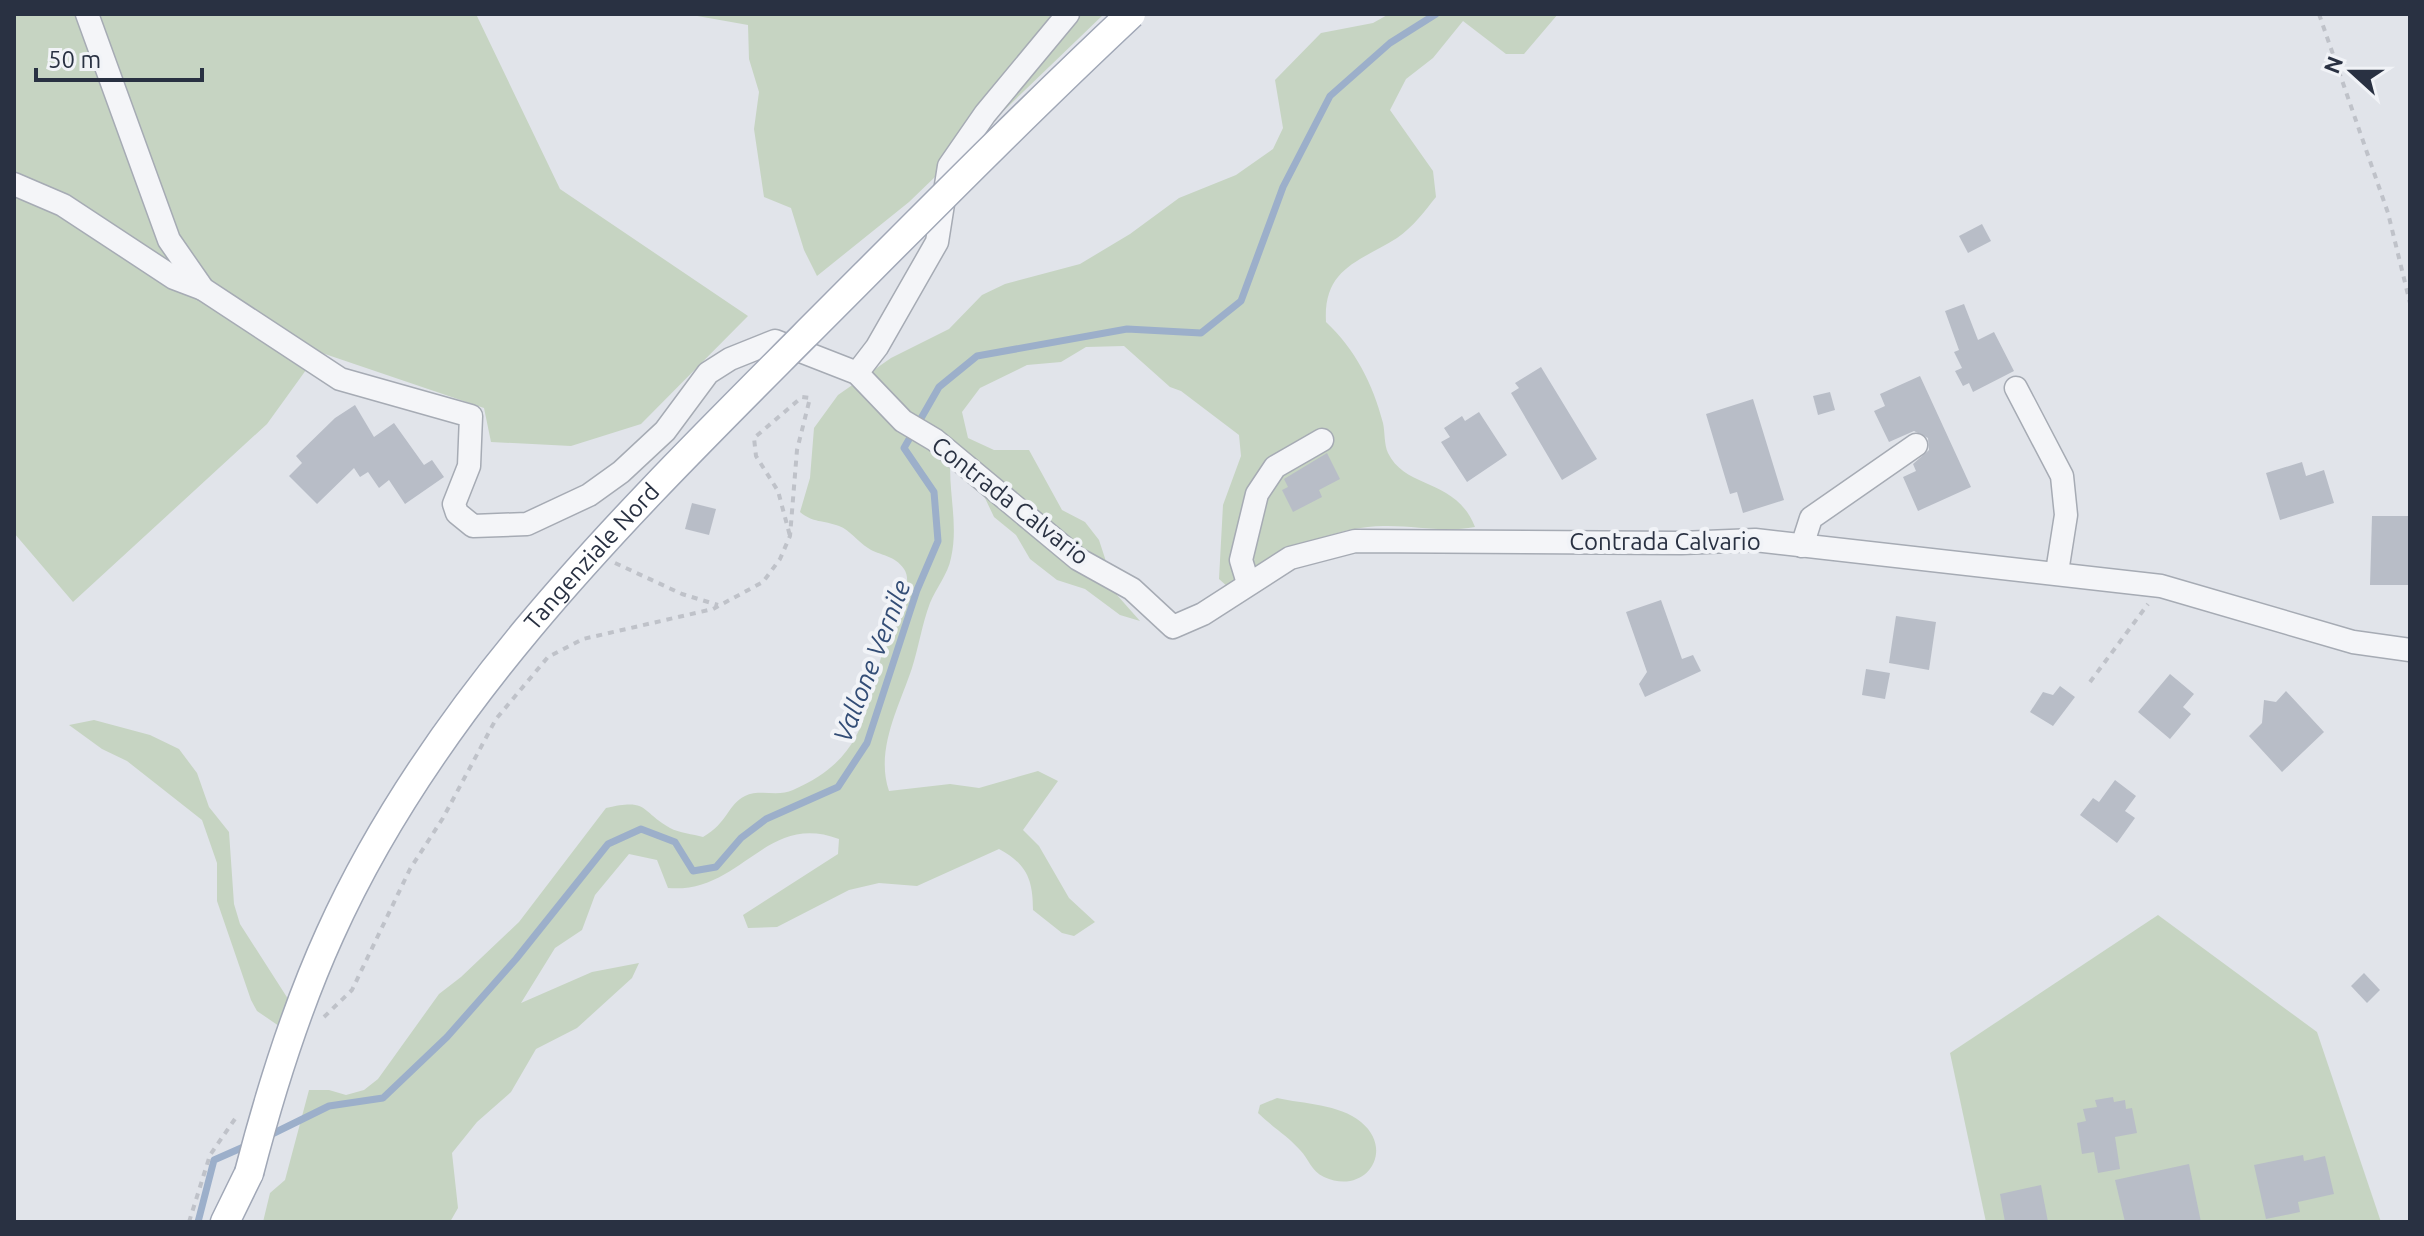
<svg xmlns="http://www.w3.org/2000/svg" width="2424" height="1236" viewBox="0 0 2424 1236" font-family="Ubuntu,sans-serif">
  <rect width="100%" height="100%" fill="#e1e4ea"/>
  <!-- green -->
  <g fill="#c6d4c2">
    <polygon points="14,14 476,14 560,189 748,316 641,424 571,446 491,442 484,408 319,352 267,424 73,602 14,533"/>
    <polygon points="686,14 1104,14 909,202 817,276 804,250 791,208 764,197 754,129 759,92 749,59 748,25"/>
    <path d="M 1389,14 L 1558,14 L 1524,54 L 1506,54 L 1463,21 L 1433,58 L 1406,79 L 1390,110 L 1433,171 L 1436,197 C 1424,212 1413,227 1397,238 C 1359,262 1323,268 1326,322 C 1355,349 1373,384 1383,423 C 1385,432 1384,445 1388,453 C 1406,490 1456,478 1475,527 C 1443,533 1414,525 1383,526 C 1326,527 1275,558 1229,588 L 1219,579 L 1223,505 L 1241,456 L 1239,435 L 1181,391 L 1170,387 L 1124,346 L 1086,347 L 1061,362 L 1027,365 L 980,388 L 962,412 L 968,438 L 994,450 L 1029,450 L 1062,510 L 1085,522 L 1099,540 L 1117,595 L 1140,621 L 1120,615 L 1085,589 L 1057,580 L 1030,559 L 1016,535 L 994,517 L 985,498 L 979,461 L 953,443 C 944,481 960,519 951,558 C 948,574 936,588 930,603 C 922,624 919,646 912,668 C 899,707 875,750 889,791 L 950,784 L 979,788 L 1038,771 L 1058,781 L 1023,830 L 1039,846 L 1069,898 L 1095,922 L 1074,936 L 1062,933 L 1033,910 C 1033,880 1027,864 999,849 L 917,886 L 879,883 L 849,890 L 777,927 L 748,928 L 743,915 L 838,854 L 839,839 C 765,811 742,894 668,888 L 657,860 L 629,854 L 595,895 L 582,930 L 555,948 L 521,1003 L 592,972 L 639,963 L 632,978 L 577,1028 L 536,1049 L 511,1092 L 477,1122 L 452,1153 L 458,1208 L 450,1222 L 263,1222 L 270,1193 L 285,1180 L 309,1090 L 329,1090 L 346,1095 L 364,1090 L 378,1079 L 439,994 L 461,977 L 519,922 L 606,808 C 649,798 640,811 670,828 C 679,833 693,834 703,837 C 728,823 727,805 745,796 C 759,789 779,797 793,790 C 873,755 864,703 889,632 C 894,615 915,585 904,569 C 895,555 880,556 868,548 C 858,542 850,530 839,526 C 823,520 813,523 800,512 L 810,478 L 814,428 L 838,395 L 891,358 L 949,329 L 982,295 L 1005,284 L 1080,264 L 1130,234 L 1179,198 L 1236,175 L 1273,149 L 1283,128 L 1275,80 L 1321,33 L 1373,23 Z"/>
    <polygon points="94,720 150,735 179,749 197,773 209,807 229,832 234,904 240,924 290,1002 279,1026 257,1011 251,1000 217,901 217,863 202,820 127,761 102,749 69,725"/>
    <polygon points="2158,915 2317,1032 2381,1222 1986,1222 1950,1053"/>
    <path d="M 1277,1098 C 1304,1104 1339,1104 1361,1122 C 1396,1151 1365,1196 1324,1177 C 1311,1171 1309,1159 1300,1150 C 1288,1136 1271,1126 1258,1113 L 1260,1105 Z"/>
  </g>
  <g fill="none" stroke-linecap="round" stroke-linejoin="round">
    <!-- stream -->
    <g stroke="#9cafca" stroke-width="7">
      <polyline points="266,1137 329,1106 383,1098 447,1037 516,959 608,844 641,829 675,842 693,871 716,867 741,838 766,819 838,787 867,743 917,590 938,541 934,492 904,448 939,387 977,356 1127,329 1201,333 1241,301 1283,187 1330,96 1390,43 1436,14"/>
      <polyline points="198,1222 214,1160 248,1145"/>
    </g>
  </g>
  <!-- building -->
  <g fill="#b8bdc7">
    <polygon points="1982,224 1991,241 1968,253 1959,236"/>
    <polygon points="1964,304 1978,340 1994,332 2014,371 1973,392 1969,383 1963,386 1955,371 1962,368 1954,352 1959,350 1945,311"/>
    <polygon points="1541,367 1597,459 1562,480 1511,393 1519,388 1515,383"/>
    <polygon points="1920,376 1971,487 1918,511 1903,477 1916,471 1913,464 1929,450 1928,438 1914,431 1889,442 1874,411 1885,406 1880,394"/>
    <polygon points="1830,392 1835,410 1818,415 1813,396"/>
    <polygon points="1753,399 1784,500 1743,513 1737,492 1730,494 1706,414"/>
    <polygon points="355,405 374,437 394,423 424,465 432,460 444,477 405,504 389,480 379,488 368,472 360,477 354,468 317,504 289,476 302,463 296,456 335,418"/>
    <polygon points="1479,412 1507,455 1467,482 1441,442 1450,437 1444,428 1462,416 1465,421"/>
    <polygon points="1327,453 1340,479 1319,490 1322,497 1293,512 1282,490 1288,487 1284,479"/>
    <polygon points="2302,462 2306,476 2324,470 2334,503 2280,520 2266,473"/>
    <polygon points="692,503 716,509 709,535 685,529"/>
    <polygon points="2372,516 2410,516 2410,585 2370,585"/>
    <polygon points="1661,600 1682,659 1693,655 1701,671 1645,697 1639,684 1647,672 1626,612"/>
    <polygon points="1896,616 1936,622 1929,670 1889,663"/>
    <polygon points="1866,669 1890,673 1885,699 1862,695"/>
    <polygon points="2170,674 2194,694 2183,707 2191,714 2170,739 2138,712"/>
    <polygon points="2060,686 2075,697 2053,726 2030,712 2043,692 2053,695"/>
    <polygon points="2286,691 2324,732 2282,772 2249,736 2262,723 2264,700 2276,702"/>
    <polygon points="2115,780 2136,796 2125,811 2135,818 2117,843 2080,815 2093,798 2099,802"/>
    <polygon points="2364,973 2380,990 2367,1003 2351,986"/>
    <polygon points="2113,1097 2114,1102 2125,1100 2126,1109 2132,1108 2137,1133 2115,1137 2120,1169 2098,1173 2094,1152 2082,1154 2077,1123 2086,1121 2083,1109 2097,1107 2095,1100"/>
    <polygon points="2303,1155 2304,1161 2325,1156 2334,1194 2298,1202 2300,1212 2266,1219 2254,1165"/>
    <polygon points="2189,1164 2201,1222 2125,1222 2115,1180"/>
    <polygon points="2041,1185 2048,1222 2005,1222 2000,1194"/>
  </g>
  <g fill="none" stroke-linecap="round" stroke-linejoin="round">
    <!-- minor casing -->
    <g stroke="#a6abb4" stroke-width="25">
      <g id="minor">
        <polyline points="87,14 169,240 203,289 340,379 471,416 469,466 454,504 457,513 473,526 527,524 589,495 621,472 665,431 708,373 730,359 775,341 857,373 903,421 935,440 1078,559 1132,589 1173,627 1203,614 1290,558 1355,541 1681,543 1755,540 2161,586 2353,642 2410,650"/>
        <polyline points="14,184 63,205 174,278 203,289"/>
        <polyline points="857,373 877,347 937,242 949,166 985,114 1068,14"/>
        <polyline points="2016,388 2062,476 2066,515 2057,572"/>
        <polyline points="1802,546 1811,518 1916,445"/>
        <polyline points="1248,583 1241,560 1257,494 1275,467 1322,440"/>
      </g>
    </g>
    <!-- major casing -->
    <g stroke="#a0a7b6" stroke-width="31">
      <polyline id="major" points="225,1222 249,1173"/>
    </g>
    <!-- path -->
    <g stroke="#bfc2c9" stroke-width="4" stroke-dasharray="6 6" stroke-linecap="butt">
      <polyline points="2319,14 2388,213 2410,303"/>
      <polyline points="615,563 682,594 718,605"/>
      <polyline points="2090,682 2148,604"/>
      <polyline points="324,1017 352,990 410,869 443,818 496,719 548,657 583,639 713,609 763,582 780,559 790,536 797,450 810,398 802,397 754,438 756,456 778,491 790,536"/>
      <polyline points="189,1222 210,1155 237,1116"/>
    </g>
    <!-- minor -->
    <use href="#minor" stroke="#f4f5f8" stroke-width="22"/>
    <!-- major -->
    <use href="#major" stroke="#fff" stroke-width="28"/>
    <!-- major-bridge casing -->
    <g stroke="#a0a7b6" stroke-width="31" stroke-linecap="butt">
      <g id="major-bridge">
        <path id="s1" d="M 249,1173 C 270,1092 295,1011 330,934 C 435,701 625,516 803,337 C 911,229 1019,119 1131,14"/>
      </g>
    </g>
    <!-- major-bridge -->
    <use href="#major-bridge" stroke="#fff" stroke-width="28"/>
  </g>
  <g text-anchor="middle" stroke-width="8" stroke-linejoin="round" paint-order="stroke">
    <!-- street labels -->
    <g font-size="24" fill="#293142" stroke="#f1f3f7">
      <text transform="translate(1010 501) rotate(38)" y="8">Contrada Calvario</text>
      <text x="1665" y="550">Contrada Calvario</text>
      <text dy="8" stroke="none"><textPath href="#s1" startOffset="714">Tangenziale Nord</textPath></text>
    </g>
    <!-- water labels -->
    <g font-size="26" font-style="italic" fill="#334d76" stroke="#f1f3f7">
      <text transform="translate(872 661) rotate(-69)" y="9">Vallone Vernile</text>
    </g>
  </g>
  <!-- border -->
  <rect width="2424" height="1236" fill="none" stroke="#293142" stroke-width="32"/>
  <!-- north arrow -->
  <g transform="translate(2352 72) rotate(291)" stroke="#f1f3f7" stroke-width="6" paint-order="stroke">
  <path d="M0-6L14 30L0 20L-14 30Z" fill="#293142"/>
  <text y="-12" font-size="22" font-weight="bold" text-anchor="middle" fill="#293142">N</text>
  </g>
  <!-- scale -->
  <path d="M36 68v12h166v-12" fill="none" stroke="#293142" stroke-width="4"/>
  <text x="48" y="68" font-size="24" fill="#293142" stroke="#f1f3f7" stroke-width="6" paint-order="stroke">50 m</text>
</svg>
